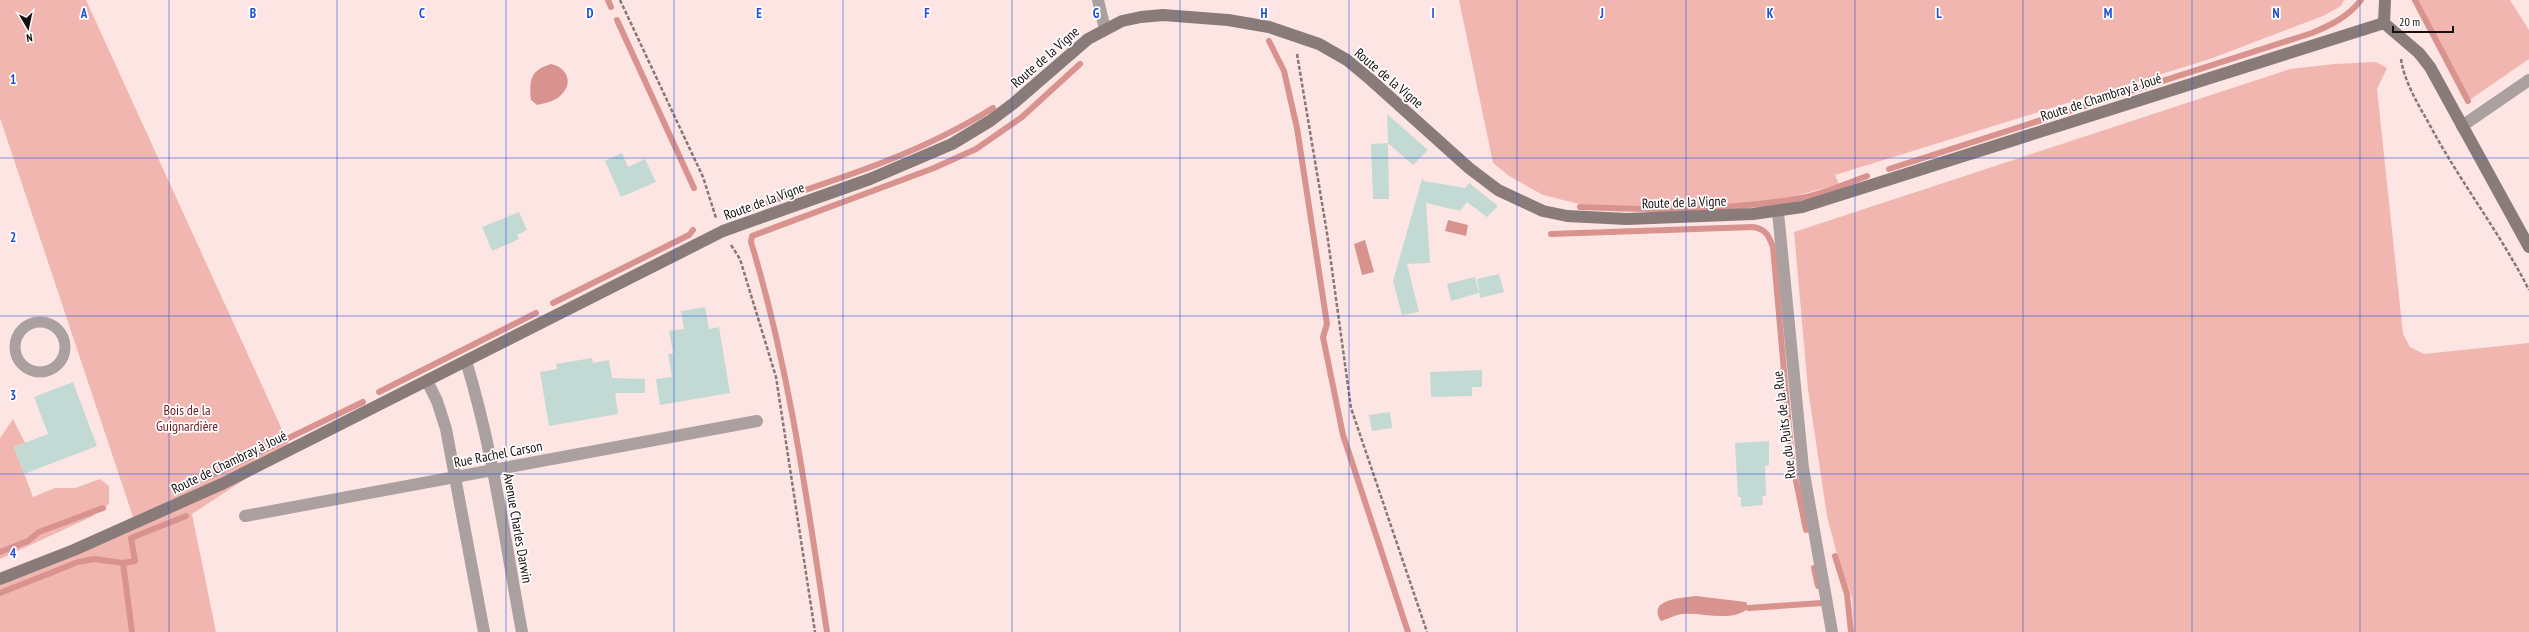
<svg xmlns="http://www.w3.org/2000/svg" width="2529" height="632" viewBox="0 0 2529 632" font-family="'PT Sans Narrow',sans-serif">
  <rect width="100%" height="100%" fill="#fde5e3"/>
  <!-- green -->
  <g fill="#f2b6b1">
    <polygon points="0,0 86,0 291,449 192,514 216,632 0,632 0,579 135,523 0,118"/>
    <polygon points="1459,0 2344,0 2341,6 2323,16 2210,59 1835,175 1839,184 1784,199 1737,204 1621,206 1579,204 1543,195 1509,176 1493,163"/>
    <polygon points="2415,0 2510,0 2529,30 2529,59 2468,101"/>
    <polygon points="2376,62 2387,68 2377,89 2403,334 2410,347 2424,354 2529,343 2529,632 1854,632 1852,598 1839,562 1827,516 1808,389 1794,232 2290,69 2334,64"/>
    <polygon points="13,419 25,443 14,447 33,497 55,488 75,488 100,479 109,486 109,504 91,517 0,559 0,438"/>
  </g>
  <!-- water -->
  <g fill="#d9938e">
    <path d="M 551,64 C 566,67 574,82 562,94 C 556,101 546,103 537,105 L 531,100 C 529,79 531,70 551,64 Z"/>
    <polygon points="1448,220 1468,225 1466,236 1445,231"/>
    <polygon points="1365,240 1374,272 1362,275 1354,244"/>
    <path d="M 1696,596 L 1746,602 L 1749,608 C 1731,623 1703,612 1682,614 C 1675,615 1667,619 1661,621 C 1647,599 1681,598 1696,596 Z"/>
  </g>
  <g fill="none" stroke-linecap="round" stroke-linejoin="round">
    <!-- stream -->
    <g stroke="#d9938e" stroke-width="6">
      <polyline points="608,0 611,7"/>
      <polyline points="2415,0 2468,101"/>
      <polyline points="617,20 694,188"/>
      <polyline points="1269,41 1284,71 1297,128 1327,324 1323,337 1343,435 1408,632"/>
      <path d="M 1889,169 L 2312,33 C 2331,25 2348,17 2361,0"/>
      <path d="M 1580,207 C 1652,210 1729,211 1801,198 C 1823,194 1845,184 1867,176"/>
      <path d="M 748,209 C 832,181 917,156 993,108"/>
      <path d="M 1551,234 L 1753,227 C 1766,229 1769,236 1773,247 L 1792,461 L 1806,530"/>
      <polyline points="553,303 689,235 693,230"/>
      <polyline points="379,392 536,313"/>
      <polyline points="204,479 363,402"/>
      <polyline points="0,552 28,541 39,532 103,508"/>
      <polyline points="1835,556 1847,594 1851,632"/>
      <polyline points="1814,568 1818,586"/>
      <polyline points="0,593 78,562 94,559 123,563"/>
      <polyline points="1749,608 1822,603"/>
      <polyline points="132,632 123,563 135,561 131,538 186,516"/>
      <path d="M 827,632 C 807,500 790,370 751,242 L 752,236 L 934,168 L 976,149 L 1022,117 L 1080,64"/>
    </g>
  </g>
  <!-- building -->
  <g fill="#c2dad3">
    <polygon points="1387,114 1428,150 1413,165 1388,143"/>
    <polygon points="1388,143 1389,199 1373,199 1371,144"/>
    <polygon points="622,153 628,167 645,159 656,182 621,197 605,161"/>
    <polygon points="1422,179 1424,181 1465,188 1469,183 1498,206 1487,217 1467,202 1460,211 1426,203 1430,263 1407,264 1419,312 1402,315 1393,281"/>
    <polygon points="519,212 527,230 517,235 519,239 492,251 482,227"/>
    <polygon points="1499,274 1504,292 1480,298 1477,279"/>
    <polygon points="1475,277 1479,293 1451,301 1447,284"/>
    <polygon points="705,307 709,329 719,327 730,393 660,405 656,379 672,377 668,354 673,353 669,331 684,329 681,311"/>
    <polygon points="592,358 593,363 609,360 612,378 645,379 645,393 615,393 618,414 549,426 540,372 557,369 556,364"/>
    <polygon points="1482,370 1482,387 1472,387 1472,396 1431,397 1430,372"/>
    <polygon points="73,382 97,446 24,474 14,447 48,434 34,397"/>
    <polygon points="1390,412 1392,428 1372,431 1369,415"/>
    <polygon points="1769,441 1769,465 1765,466 1766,496 1762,496 1763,505 1741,507 1741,497 1738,497 1735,443"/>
  </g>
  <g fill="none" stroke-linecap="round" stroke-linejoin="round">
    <!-- path -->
    <g stroke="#877776" stroke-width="2.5" stroke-dasharray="4 2" stroke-linecap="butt">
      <polyline points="620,0 703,177 716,218"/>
      <polyline points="1297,54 1327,233 1351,408 1427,632"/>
      <path d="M 2401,59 C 2404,80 2416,101 2427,120 C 2458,179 2499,231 2529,290"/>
      <polyline points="731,245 740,259 776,377 815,632"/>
    </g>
    <!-- lane -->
    <circle stroke="#aaa09f" stroke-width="11" cx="40" cy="347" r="25"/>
    <!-- street -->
    <g stroke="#aaa09f" stroke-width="12">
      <polyline points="1098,0 1105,29"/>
      <polyline points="2462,126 2529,80"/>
      <polyline points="1778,212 1803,468 1832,632"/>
      <path d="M 466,361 C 493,449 505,541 522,632"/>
      <polyline points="427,381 437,401 446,429 484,632"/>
      <polyline points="245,516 757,421"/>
    </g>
    <!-- secondary -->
    <g stroke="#897b7a" stroke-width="12">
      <polyline points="2384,23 2419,53 2430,67 2529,247"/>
      <polyline points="2384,23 2385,0"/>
      <polyline points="0,579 74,550 224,483 723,231 870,179 952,144 990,121 1014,103 1088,39 1122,21 1141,17 1163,15 1228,20 1269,27 1319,44 1347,60 1371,80 1469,168 1498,190 1543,211 1567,216 1627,219 1753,214 1802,207 2384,23"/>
    </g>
  </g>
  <!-- grid -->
  <path fill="none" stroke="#1d4ed8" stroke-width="1" stroke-opacity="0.55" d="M 169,0 L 169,632M 337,0 L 337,632M 506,0 L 506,632M 674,0 L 674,632M 843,0 L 843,632M 1012,0 L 1012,632M 1180,0 L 1180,632M 1349,0 L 1349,632M 1517,0 L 1517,632M 1686,0 L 1686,632M 1855,0 L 1855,632M 2023,0 L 2023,632M 2192,0 L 2192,632M 2360,0 L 2360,632M 0,158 L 2529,158M 0,316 L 2529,316M 0,474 L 2529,474"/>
  <g text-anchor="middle" stroke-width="3.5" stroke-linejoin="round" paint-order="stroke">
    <!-- street labels -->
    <g font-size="14" fill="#170f0f" stroke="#fff">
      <text transform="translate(1045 57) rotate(-41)" y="5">Route de la Vigne</text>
      <text transform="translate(1389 78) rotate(40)" y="5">Route de la Vigne</text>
      <text transform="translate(2101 97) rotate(-18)" y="5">Route de Chambray à Joué</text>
      <text transform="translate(764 201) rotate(-20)" y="5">Route de la Vigne</text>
      <text transform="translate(1684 202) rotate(-2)" y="5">Route de la Vigne</text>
      <text transform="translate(1784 425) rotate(-97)" y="5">Rue du Puits de la Rue</text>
      <text transform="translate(498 454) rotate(-11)" y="5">Rue Rachel Carson</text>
      <text transform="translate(229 462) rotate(-26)" y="5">Route de Chambray à Joué</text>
      <text transform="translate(518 528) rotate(80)" y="5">Avenue Charles Darwin</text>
    </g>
    <!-- park labels -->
    <g font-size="14" fill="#6e1c1e" stroke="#fff">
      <text x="187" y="415">Bois de la<tspan x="187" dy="16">Guignardière</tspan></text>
    </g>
  </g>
  <g font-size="13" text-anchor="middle" font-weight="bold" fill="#1d4ed8" stroke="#fff" stroke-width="3.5" stroke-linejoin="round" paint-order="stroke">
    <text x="84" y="18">A</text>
    <text x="253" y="18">B</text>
    <text x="422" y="18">C</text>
    <text x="590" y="18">D</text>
    <text x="759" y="18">E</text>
    <text x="927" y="18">F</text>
    <text x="1096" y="18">G</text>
    <text x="1264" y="18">H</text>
    <text x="1433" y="18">I</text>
    <text x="1602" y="18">J</text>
    <text x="1770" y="18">K</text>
    <text x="1939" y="18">L</text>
    <text x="2108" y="18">M</text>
    <text x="2276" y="18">N</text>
    <text x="13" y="84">1</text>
    <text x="13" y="242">2</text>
    <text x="13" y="400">3</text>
    <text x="13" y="558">4</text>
  </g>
  <!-- north arrow -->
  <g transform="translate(28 28) rotate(171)" stroke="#ffffff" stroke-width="3" paint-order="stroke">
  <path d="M0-3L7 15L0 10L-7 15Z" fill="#170f0f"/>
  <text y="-6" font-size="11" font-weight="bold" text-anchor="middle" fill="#170f0f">N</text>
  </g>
  <!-- scale -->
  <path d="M2393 26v6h60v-6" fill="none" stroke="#170f0f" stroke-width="2"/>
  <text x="2399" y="26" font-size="12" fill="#170f0f" stroke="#ffffff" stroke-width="3" paint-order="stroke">20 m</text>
</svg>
